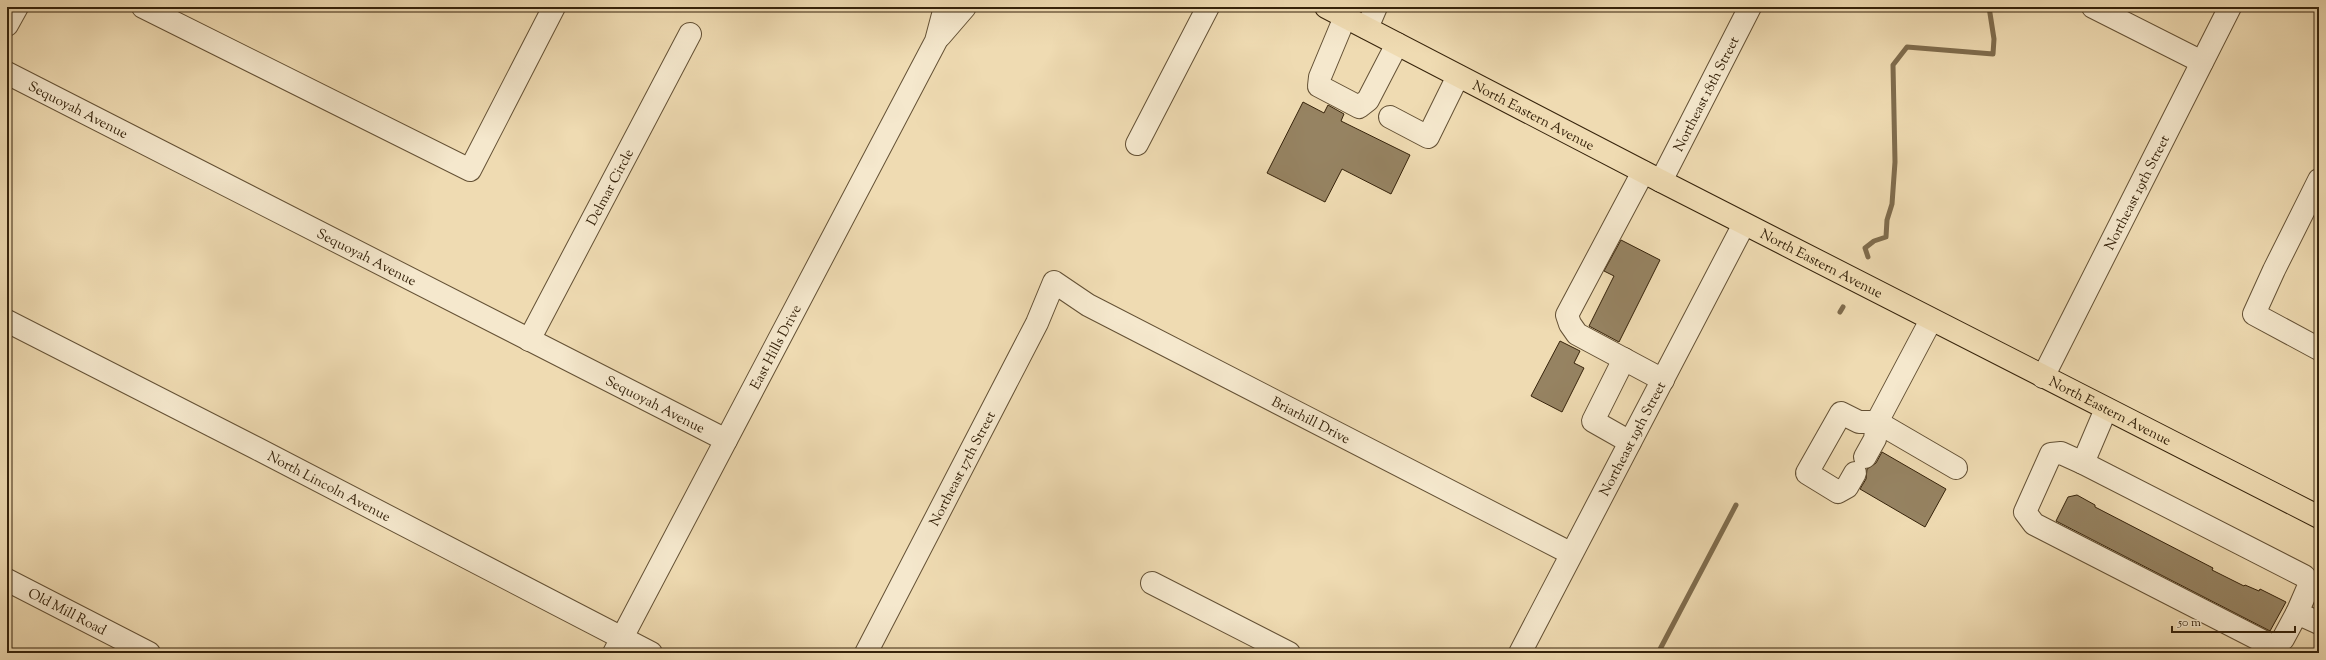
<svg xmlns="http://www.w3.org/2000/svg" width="2326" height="660" viewBox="0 0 2326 660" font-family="'Sorts Mill Goudy',serif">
  <rect width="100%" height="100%" fill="#efdbb2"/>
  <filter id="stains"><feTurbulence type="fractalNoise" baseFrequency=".005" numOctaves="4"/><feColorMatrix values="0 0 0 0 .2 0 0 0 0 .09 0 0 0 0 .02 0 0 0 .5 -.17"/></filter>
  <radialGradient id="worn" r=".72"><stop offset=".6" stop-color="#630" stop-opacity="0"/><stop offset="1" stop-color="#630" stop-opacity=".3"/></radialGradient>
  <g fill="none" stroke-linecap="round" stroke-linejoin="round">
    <!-- stream -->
    <g stroke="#7f6c4d" stroke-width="5">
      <polyline points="1868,257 1865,248 1874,241 1886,237 1887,220 1892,204 1895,162 1893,65 1907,47 1993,54 1994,39 1989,7"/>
      <polyline points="1840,312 1843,307"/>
      <polyline points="1658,653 1736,505"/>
    </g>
  </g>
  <!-- building -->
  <g fill="#968362" stroke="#36230b">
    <polygon points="1303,102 1324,113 1328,105 1344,114 1341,121 1410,155 1391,194 1342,169 1325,202 1267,173"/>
    <polygon points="1621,240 1660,260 1619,342 1589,326 1614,276 1604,271"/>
    <polygon points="1560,341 1580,351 1574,363 1584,368 1562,412 1531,396"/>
    <polygon points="1882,452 1946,489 1925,527 1860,489 1866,479 1867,469 1876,463"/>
    <polygon points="2077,495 2095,505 2095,507 2213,568 2212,570 2244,586 2245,585 2259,591 2260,589 2286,602 2270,631 2056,521 2068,497"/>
  </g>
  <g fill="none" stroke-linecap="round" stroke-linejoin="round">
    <!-- minor casing -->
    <g stroke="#645135" stroke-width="24">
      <g id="minor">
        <polyline points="143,7 470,170 554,7"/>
        <polyline points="2093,7 2202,62"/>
        <polyline points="1345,17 1320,77 1319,86 1359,107 1368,100 1397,44"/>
        <polyline points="7,25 17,7"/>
        <polyline points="1367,28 1376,7"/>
        <polyline points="940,36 965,7"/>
        <path id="s1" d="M 7,73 L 726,440"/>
        <polyline points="1390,117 1428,137 1458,76"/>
        <polyline points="1137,144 1208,7"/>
        <polyline points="1643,172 1567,315 1570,324 1577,334 1663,380"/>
        <polyline points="2319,180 2274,270 2254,314 2319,349"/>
        <path id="s2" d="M 1661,181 L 1750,7"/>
        <path id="s3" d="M 7,321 L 256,448 L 651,653"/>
        <path id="s4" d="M 529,340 L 690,34"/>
        <polyline points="1624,359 1593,421 1630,442"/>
        <path id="s5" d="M 2043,377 L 2230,7"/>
        <polyline points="2106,409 2083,463 2061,453 2051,454 2025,512 2034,524 2272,646 2283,639 2297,613 2319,623"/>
        <polyline points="1865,457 1875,439 1877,422 1956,468"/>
        <polyline points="2083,463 2304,576 2310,583 2297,613"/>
        <polyline points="1855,473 1847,487 1838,492 1807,473 1841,413 1859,422 1877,422 1931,320"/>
        <path id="s6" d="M 7,580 L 149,653"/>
        <polyline points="1152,583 1289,653"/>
        <path id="s7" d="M 614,653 L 936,41 L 945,7"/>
        <path id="s8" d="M 866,653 L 1037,323 L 1054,282 L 1088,305 L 1570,553"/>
        <path id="s9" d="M 1520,653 L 1744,224"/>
      </g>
    </g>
    <!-- major casing -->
    <g stroke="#36230b" stroke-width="24">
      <g id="major">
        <path id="s10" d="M 1326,7 L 1661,181 L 2319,517"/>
      </g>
    </g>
    <!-- minor -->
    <use href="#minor" stroke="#f5e8cd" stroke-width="22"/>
    <!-- major -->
    <use href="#major" stroke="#efdbb2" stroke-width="22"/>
  </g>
  <g text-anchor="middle" stroke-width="4" stroke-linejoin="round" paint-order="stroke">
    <!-- street labels -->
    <g font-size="14" fill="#36230b" stroke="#f5e8cd">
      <text dy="5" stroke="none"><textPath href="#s2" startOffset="98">Northeast 18th Street</textPath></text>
      <text dy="5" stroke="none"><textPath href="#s1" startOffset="80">Sequoyah Avenue</textPath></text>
      <text dy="5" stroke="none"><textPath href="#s10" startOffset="234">North Eastern Avenue</textPath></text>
      <text dy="5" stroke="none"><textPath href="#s4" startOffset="173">Delmar Circle</textPath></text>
      <text dy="5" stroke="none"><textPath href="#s5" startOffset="207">Northeast 19th Street</textPath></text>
      <text dy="5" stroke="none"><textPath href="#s1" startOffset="404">Sequoyah Avenue</textPath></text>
      <text dy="5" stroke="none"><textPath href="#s10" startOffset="558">North Eastern Avenue</textPath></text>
      <text dy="5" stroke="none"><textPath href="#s7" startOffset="346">East Hills Drive</textPath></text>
      <text dy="5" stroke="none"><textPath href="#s1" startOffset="728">Sequoyah Avenue</textPath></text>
      <text dy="5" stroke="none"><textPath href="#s10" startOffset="882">North Eastern Avenue</textPath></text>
      <text dy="5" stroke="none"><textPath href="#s8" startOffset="708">Briarhill Drive</textPath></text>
      <text dy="5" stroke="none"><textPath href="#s9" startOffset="242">Northeast 19th Street</textPath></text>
      <text dy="5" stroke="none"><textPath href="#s8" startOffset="208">Northeast 17th Street</textPath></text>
      <text dy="5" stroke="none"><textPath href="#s3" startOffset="362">North Lincoln Avenue</textPath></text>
      <text dy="5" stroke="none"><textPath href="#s6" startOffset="68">Old Mill Road</textPath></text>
    </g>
  </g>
  <!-- margin -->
  <rect width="2326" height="660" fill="none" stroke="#efdbb2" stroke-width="24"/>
  <rect x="8" y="8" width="2310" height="644" fill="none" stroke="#36230b" stroke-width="2"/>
  <rect x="12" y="12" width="2302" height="636" fill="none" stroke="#36230b"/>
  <!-- scale -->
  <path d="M2172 626v6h123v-6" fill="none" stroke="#36230b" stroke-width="2"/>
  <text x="2178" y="626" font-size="12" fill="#36230b" stroke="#f5e8cd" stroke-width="3" paint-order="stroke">50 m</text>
  <rect width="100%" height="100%" filter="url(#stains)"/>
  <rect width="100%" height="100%" fill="url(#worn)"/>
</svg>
